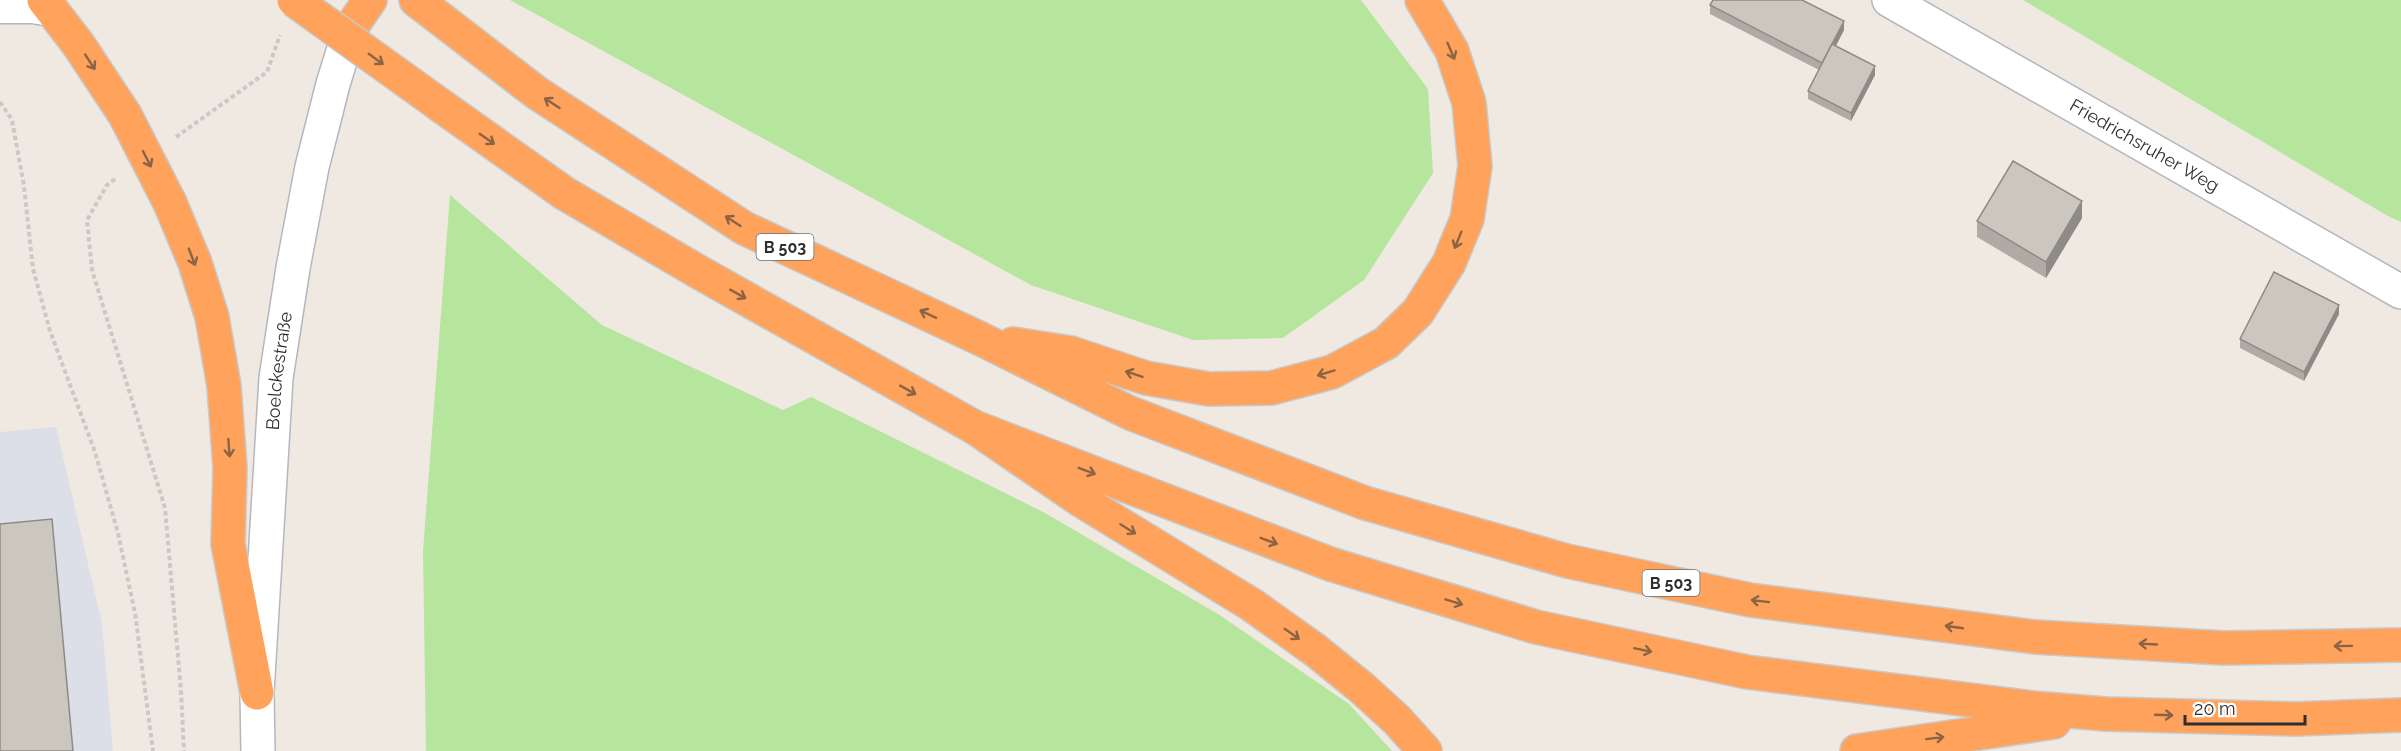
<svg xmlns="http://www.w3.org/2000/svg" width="2401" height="751" viewBox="0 0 2401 751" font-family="Raleway,sans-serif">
  <rect width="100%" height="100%" fill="#efe9e1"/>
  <!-- airport -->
  <polygon fill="#dcdee8" points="56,427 102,624 113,751 0,751 0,432"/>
  <!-- green -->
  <g fill="#b6e59e">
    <polygon points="510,0 1361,0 1428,89 1433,173 1364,280 1283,338 1193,340 1031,285"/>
    <polygon points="2023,0 2401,0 2401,222 2388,216"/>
    <polygon points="450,195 602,325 783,410 811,397 1045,513 1218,614 1349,704 1392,751 426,751 423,551"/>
  </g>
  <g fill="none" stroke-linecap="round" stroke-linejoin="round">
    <!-- lane casing -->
    <g stroke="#b4b7c1" stroke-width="27">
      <polyline id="lane" points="0,11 32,11 56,15"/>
    </g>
    <!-- street casing -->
    <g stroke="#b4b7c1" stroke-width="36">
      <g id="street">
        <path id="s1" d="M 1889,0 L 2401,292"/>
      </g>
    </g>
    <!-- secondary casing -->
    <g stroke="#b4b7c1" stroke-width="36">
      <g id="secondary">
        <path id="s2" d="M 258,751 L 257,693 L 276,378 L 293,268 L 312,167 L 333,84 L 350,29"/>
      </g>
    </g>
    <!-- highway casing -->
    <g stroke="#c9c9c9" stroke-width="36">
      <g id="highway">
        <polyline points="44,0 78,44 125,115"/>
        <polyline points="416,0 537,93 744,228 981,339 1130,413 1365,503 1567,561 1750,600 2035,637 2224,648 2401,645"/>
        <polyline points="350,29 370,0"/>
        <polyline points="440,105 564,193 697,271 974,427 1082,501 1252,605 1315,650 1362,688 1397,720 1425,751"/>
        <polyline points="170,203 195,263 212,317 224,386 230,468 228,544 257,693"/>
        <polyline points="1013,344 1071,353 1146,378 1209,389 1271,388 1332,372 1386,343 1418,312 1449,263 1467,219 1475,166 1469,103 1452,51 1422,0"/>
        <polyline points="974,427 1330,564 1536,627 1747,672 2032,708 2106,714 2295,719 2401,715"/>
        <polyline points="1857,751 2054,722"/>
      </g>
    </g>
    <!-- path -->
    <g stroke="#c9c9c9" stroke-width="4" stroke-dasharray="4.5 3" stroke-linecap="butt">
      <polyline points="0,102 12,120 24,186 33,269 50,331 95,452 118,533 135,613 153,751"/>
      <polyline points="176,137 267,72 280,35"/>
      <polyline points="115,179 107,185 87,220 92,270 165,508 181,691 184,751"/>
    </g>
    <!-- lane -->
    <use href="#lane" stroke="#fff" stroke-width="24"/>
    <!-- street -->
    <use href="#street" stroke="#fff" stroke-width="33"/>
    <!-- secondary -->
    <use href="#secondary" stroke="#fff" stroke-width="33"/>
    <!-- highway -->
    <use href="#highway" stroke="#ffa35c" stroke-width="33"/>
    <!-- highway-bridge casing -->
    <g stroke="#c9c9c9" stroke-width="36" stroke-linecap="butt">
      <g id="highway-bridge">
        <polyline points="294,0 440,105"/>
        <polyline points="125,115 170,203"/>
      </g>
    </g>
    <!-- highway-bridge -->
    <use href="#highway-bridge" stroke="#ffa35c" stroke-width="33"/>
  </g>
  <!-- wall -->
  <g fill="#afaba4">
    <polygon points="1710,5 1844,30 1836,46 1875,75 1851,121 1808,99 1808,91 1819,70 1710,14"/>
    <polygon points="2082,218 2046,278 1977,237 1977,221"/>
    <polygon points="2339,314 2304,381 2240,348 2240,339"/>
  </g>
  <!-- shaded-wall -->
  <g fill="#8e8b86">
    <polygon points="1844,21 1844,30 1822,72 1822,63"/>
    <polygon points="1875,66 1875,75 1851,121 1851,113"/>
    <polygon points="2082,201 2082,218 2046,278 2046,262"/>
    <polygon points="2339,305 2339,314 2304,381 2304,372"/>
  </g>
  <!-- building -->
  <g fill="#cbc7bf" stroke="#8e8b86" stroke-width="1.5">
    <polygon points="1713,0 1802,0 1844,21 1822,63 1710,5"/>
    <polygon points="1832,44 1875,66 1851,113 1808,91"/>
    <polygon points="2013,161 2082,201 2046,262 1977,221"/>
    <polygon points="2274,272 2339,305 2304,372 2240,339"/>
    <polygon points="52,519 73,751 0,751 0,524"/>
  </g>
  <!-- one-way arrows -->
  <defs><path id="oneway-shaft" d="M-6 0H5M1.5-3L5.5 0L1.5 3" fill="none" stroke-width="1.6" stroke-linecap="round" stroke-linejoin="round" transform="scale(1.5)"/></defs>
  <g stroke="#8c6343">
    <use href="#oneway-shaft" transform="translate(1451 51) rotate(67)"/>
    <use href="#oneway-shaft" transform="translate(376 59) rotate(36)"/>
    <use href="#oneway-shaft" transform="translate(90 62) rotate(57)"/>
    <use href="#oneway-shaft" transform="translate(552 103) rotate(-147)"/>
    <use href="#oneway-shaft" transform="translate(487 139) rotate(35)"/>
    <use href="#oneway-shaft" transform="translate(147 159) rotate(63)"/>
    <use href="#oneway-shaft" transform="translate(733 221) rotate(-147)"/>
    <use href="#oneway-shaft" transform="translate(1458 240) rotate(112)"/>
    <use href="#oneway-shaft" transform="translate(192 257) rotate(69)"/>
    <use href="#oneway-shaft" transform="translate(738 294) rotate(29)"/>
    <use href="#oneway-shaft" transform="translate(928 314) rotate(-155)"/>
    <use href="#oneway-shaft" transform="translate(1326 373) rotate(163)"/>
    <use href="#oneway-shaft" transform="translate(1134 374) rotate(-162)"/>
    <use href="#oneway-shaft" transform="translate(908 390) rotate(29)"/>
    <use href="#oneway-shaft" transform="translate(229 448) rotate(86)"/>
    <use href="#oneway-shaft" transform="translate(1087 471) rotate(21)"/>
    <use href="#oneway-shaft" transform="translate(1128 529) rotate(32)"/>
    <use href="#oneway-shaft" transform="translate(1269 541) rotate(21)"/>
    <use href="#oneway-shaft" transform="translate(1760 601) rotate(-173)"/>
    <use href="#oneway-shaft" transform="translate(1454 602) rotate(17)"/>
    <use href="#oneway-shaft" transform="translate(1954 627) rotate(-172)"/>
    <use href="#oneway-shaft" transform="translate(1292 634) rotate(35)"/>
    <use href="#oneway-shaft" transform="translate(2148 644) rotate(-177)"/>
    <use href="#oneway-shaft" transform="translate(2343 646) rotate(179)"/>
    <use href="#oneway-shaft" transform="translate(1643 650) rotate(12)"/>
    <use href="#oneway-shaft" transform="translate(2164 715) rotate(2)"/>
    <use href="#oneway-shaft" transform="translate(1935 738) rotate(-7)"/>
  </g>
  <g text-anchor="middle" stroke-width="4.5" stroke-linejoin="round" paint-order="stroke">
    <!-- shield labels -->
    <g fill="#fff" stroke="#6d6d6d" stroke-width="1.5">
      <rect x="756.5" y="234" width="57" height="26" rx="4.5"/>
      <rect x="1642.5" y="570" width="57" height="26" rx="4.5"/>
    </g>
    <g font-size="16" font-weight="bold" fill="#2e2e2e">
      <text x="785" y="253">B 503</text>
      <text x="1671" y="589">B 503</text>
    </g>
    <!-- street labels -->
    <g font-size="18" fill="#2e2e2e" stroke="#fff">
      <text dy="6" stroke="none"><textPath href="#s1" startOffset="294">Friedrichsruher Weg</textPath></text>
      <text dy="6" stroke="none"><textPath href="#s2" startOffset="381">Boelckestraße</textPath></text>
    </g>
  </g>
  <!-- scale -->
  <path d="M2185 715v9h120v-9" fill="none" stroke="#2e2e2e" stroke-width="3"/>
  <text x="2194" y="715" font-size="18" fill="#2e2e2e" stroke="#ffffff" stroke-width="4.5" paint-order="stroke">20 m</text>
</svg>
